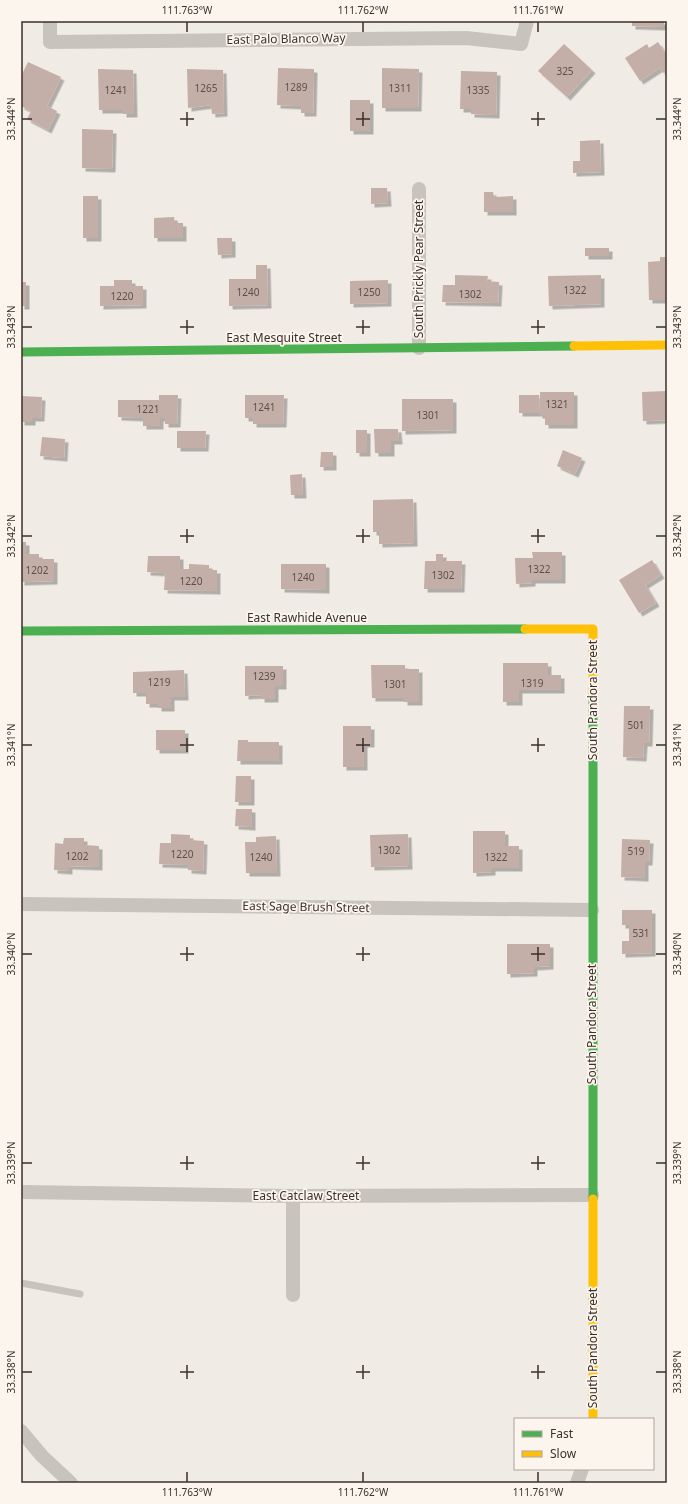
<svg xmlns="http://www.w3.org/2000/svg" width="688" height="1504" viewBox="0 0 688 1504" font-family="'Noto Sans',sans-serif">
  <defs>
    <filter id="shadow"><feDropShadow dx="3.5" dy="3.5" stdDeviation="0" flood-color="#0004"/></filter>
  </defs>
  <rect width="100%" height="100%" fill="#f0ebe5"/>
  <!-- building -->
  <g fill="#c3afa7" filter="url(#shadow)">
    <polygon points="632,21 664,21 664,27 632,26"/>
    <polygon points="658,42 667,56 667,70 663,73 660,68 640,81 625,58 647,44 649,48"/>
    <polygon points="564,44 592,70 567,97 538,71"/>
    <polygon points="28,62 61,77 47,106 57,111 48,130 27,119 31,111 21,106 21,76"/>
    <polygon points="278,68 314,69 313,113 301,113 301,106 277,105"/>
    <polygon points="382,68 419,69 418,108 382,108"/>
    <polygon points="98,69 133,70 134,114 123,114 123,110 99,110"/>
    <polygon points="187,69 223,70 224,113 212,114 211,105 188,108"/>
    <polygon points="461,71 497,72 496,115 471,114 471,109 460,109"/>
    <rect x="350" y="100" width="20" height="31"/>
    <polygon points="82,129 113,130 112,169 82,168"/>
    <polygon points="600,140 601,172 573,173 573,161 580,161 580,141"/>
    <polygon points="371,188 387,188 388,203 371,204"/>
    <polygon points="484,192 493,192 494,197 513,196 513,212 484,212"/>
    <rect x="83" y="196" width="15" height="42"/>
    <polygon points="174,217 175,223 183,223 183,238 154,238 154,218"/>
    <polygon points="217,238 232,238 232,254 218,255"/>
    <rect x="585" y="248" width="24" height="8"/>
    <polygon points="660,257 667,257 667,300 649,300 648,262 660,261"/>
    <polygon points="256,265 267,265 268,305 229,306 229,279 256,279"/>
    <polygon points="455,275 488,276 487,281 499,282 498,303 442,302 443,285 455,285"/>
    <polygon points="601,275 601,304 549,306 548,276"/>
    <polygon points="114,280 132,280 132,286 143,286 143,305 100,306 100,286 114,286"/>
    <polygon points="388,280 388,303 350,304 350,281"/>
    <rect x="21" y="282" width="5" height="24"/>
    <polygon points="667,391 667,420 643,421 642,392"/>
    <polygon points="540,392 574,392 574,425 545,425 545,415 539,415"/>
    <polygon points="159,395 178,395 177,424 165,424 165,418 160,418 160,426 143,426 143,418 118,417 118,400 159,400"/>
    <polygon points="245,395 284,395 283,424 253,424 253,418 245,418"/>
    <rect x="519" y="395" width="20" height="18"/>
    <polygon points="21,396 42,397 41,418 32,418 32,422 21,422"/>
    <polygon points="402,399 453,399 453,430 402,431"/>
    <polygon points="374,429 398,429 399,441 391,441 391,453 375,453"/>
    <rect x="356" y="430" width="11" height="23"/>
    <polygon points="177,431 206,431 205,448 177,448"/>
    <polygon points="42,437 65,439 64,458 40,456"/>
    <polygon points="563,450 582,458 575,474 557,466"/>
    <polygon points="321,452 333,452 333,467 320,467"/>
    <polygon points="302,474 303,495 291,495 290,475"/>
    <polygon points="413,499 414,543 379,544 379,532 373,532 373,500"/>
    <polygon points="21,542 26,542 26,554 39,554 39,559 54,559 54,581 21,582"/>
    <polygon points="532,552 562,552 562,580 532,580 532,583 516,584 515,558 533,558"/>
    <polygon points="436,554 443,554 443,561 462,561 461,589 424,589 425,561 436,561"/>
    <polygon points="148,556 180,556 180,569 189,569 189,564 209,565 209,570 217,570 217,591 164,590 165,573 147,572"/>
    <polygon points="652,560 661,575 645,585 656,603 639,613 619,580"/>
    <polygon points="281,564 326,564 326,590 281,589"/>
    <polygon points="503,663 548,663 548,675 561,675 561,690 519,690 519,702 503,702"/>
    <polygon points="371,665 405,665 405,669 419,669 419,702 404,702 404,698 372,698"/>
    <polygon points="245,666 283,666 283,686 275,686 275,699 261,699 261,695 245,696"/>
    <polygon points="184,670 185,697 171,697 171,708 158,708 158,704 146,704 146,693 133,693 133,672"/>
    <polygon points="624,706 650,706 649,743 644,743 643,758 623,757"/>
    <polygon points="343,726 371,726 371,744 364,744 364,767 343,767"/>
    <rect x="156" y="730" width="29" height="20"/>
    <polygon points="238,740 248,740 248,742 279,742 279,761 237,761"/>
    <polygon points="236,776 251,776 251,802 235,802"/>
    <polygon points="236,809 252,809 252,827 235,826"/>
    <polygon points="473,831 505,831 505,846 519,846 519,868 492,868 492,872 473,873"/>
    <polygon points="171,834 190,835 190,840 204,841 203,871 188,870 188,865 159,864 160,843 171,843"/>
    <polygon points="408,834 409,866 371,867 370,835"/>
    <polygon points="276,836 277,873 246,873 245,842 256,842 256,837"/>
    <polygon points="64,838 84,838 84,845 99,846 99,867 69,866 69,871 54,870 55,843 63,844"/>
    <polygon points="622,839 650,840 649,862 645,862 645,878 621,877"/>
    <polygon points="622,910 652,910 652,953 622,954 622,941 629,941 629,925 622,925"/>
    <polygon points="507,944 550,944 550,966 534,967 534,973 507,974"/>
  </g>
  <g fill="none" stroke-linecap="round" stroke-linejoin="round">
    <!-- lane -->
    <polyline stroke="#c9c3be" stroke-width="7" points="21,1283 80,1294"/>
    <!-- street -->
    <g stroke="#c9c3be" stroke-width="14">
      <polyline points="50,21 50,42 466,38 521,44 527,21"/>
      <polyline points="419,189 419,348"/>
      <polyline points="21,904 592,910"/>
      <polyline points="21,1192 293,1196 592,1195"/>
      <polyline points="293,1196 293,1295"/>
      <polyline points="21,1431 42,1456 71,1483"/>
      <polyline points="577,1483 582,1469"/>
    </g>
    <!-- fast -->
    <g stroke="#4caf50" stroke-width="9">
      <polyline points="21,352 574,346"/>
      <polyline points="21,631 525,629"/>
      <polyline points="593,694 593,1199"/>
    </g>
    <!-- slow -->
    <g stroke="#ffc107" stroke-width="9">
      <polyline points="574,346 667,345"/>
      <polyline points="525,629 593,629 593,694"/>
      <polyline points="593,1199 593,1419"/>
    </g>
  </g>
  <!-- ticks -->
  <path fill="none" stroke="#3b302b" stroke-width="1.5" d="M 187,22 L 187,32M 363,22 L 363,32M 538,22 L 538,32M 187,112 L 187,126M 363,112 L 363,126M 538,112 L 538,126M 22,119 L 32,119M 180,119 L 194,119M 356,119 L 370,119M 531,119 L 545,119M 656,119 L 666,119M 187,320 L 187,334M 363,320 L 363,334M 538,320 L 538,334M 22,327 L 32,327M 180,327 L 194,327M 356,327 L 370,327M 531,327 L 545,327M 656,327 L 666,327M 187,529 L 187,543M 363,529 L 363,543M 538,529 L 538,543M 22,536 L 32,536M 180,536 L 194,536M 356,536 L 370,536M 531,536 L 545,536M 656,536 L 666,536M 187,738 L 187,752M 363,738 L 363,752M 538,738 L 538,752M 22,745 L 32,745M 180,745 L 194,745M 356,745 L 370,745M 531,745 L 545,745M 656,745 L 666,745M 187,947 L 187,961M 363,947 L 363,961M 538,947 L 538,961M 22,954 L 32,954M 180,954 L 194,954M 356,954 L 370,954M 531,954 L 545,954M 656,954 L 666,954M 187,1156 L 187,1170M 363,1156 L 363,1170M 538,1156 L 538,1170M 22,1163 L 32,1163M 180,1163 L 194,1163M 356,1163 L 370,1163M 531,1163 L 545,1163M 656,1163 L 666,1163M 187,1365 L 187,1379M 363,1365 L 363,1379M 538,1365 L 538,1379M 22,1372 L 32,1372M 180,1372 L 194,1372M 356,1372 L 370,1372M 531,1372 L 545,1372M 656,1372 L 666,1372M 187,1472 L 187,1482M 363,1472 L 363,1482M 538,1472 L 538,1482"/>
  <g text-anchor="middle" stroke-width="3.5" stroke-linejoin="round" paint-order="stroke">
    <!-- number labels -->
    <g font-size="10" fill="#5d504a">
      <text x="565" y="75">325</text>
      <text x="296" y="91">1289</text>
      <text x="206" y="92">1265</text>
      <text x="400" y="92">1311</text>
      <text x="116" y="94">1241</text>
      <text x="478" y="94">1335</text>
      <text x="575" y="294">1322</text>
      <text x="248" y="296">1240</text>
      <text x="369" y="296">1250</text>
      <text x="470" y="298">1302</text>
      <text x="122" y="300">1220</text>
      <text x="557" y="408">1321</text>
      <text x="264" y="411">1241</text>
      <text x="148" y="413">1221</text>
      <text x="428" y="419">1301</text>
      <text x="539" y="573">1322</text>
      <text x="37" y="574">1202</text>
      <text x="443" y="579">1302</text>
      <text x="303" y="581">1240</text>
      <text x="191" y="585">1220</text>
      <text x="264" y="680">1239</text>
      <text x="159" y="686">1219</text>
      <text x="532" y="687">1319</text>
      <text x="395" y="688">1301</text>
      <text x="636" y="729">501</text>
      <text x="389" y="854">1302</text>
      <text x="636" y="855">519</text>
      <text x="182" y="858">1220</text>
      <text x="77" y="860">1202</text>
      <text x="261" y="861">1240</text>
      <text x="496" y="861">1322</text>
      <text x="641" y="937">531</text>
    </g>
    <!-- street labels -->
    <g font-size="12" fill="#3b302b" stroke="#fbf5ee">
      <text transform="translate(286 39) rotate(-1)" y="4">East Palo Blanco Way</text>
      <text transform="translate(419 269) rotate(-90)" y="4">South Prickly Pear Street</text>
      <text x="284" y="342">East Mesquite Street</text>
      <text x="307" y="622">East Rawhide Avenue</text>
      <text transform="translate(593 700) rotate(-90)" y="4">South Pandora Street</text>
      <text transform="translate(306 907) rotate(1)" y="4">East Sage Brush Street</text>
      <text transform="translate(592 1024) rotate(-90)" y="4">South Pandora Street</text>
      <text x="306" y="1200">East Catclaw Street</text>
      <text transform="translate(593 1348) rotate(-90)" y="4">South Pandora Street</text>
    </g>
  </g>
  <!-- border -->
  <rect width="688" height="1504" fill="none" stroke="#fbf5ee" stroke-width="44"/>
  <!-- legend -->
  <rect x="514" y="1418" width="140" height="52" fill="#fbf5ee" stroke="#aea6a0"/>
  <rect x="522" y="1431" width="20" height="6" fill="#4caf50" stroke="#aea6a0"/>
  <text x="550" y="1438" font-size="12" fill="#3b302b">Fast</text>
  <rect x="522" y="1451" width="20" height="6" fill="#ffc107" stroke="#aea6a0"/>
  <text x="550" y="1458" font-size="12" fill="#3b302b">Slow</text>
  <rect x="22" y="22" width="644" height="1460" fill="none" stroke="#3b302b" stroke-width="1.5"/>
  <g font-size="10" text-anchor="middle" fill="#3b302b">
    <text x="187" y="14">111.763°W</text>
    <text x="363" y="14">111.762°W</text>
    <text x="538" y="14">111.761°W</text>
    <text transform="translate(11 119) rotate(-90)" y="4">33.344°N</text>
    <text transform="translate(677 119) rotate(-90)" y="4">33.344°N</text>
    <text transform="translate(11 327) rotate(-90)" y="4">33.343°N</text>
    <text transform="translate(677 327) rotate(-90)" y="4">33.343°N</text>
    <text transform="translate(11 536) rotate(-90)" y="4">33.342°N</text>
    <text transform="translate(677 536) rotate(-90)" y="4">33.342°N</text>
    <text transform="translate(11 745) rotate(-90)" y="4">33.341°N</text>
    <text transform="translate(677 745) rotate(-90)" y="4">33.341°N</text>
    <text transform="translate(11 954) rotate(-90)" y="4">33.340°N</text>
    <text transform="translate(677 954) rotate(-90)" y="4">33.340°N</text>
    <text transform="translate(11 1163) rotate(-90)" y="4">33.339°N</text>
    <text transform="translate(677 1163) rotate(-90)" y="4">33.339°N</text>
    <text transform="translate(11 1372) rotate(-90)" y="4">33.338°N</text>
    <text transform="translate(677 1372) rotate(-90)" y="4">33.338°N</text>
    <text x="187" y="1496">111.763°W</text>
    <text x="363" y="1496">111.762°W</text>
    <text x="538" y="1496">111.761°W</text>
  </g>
</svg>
